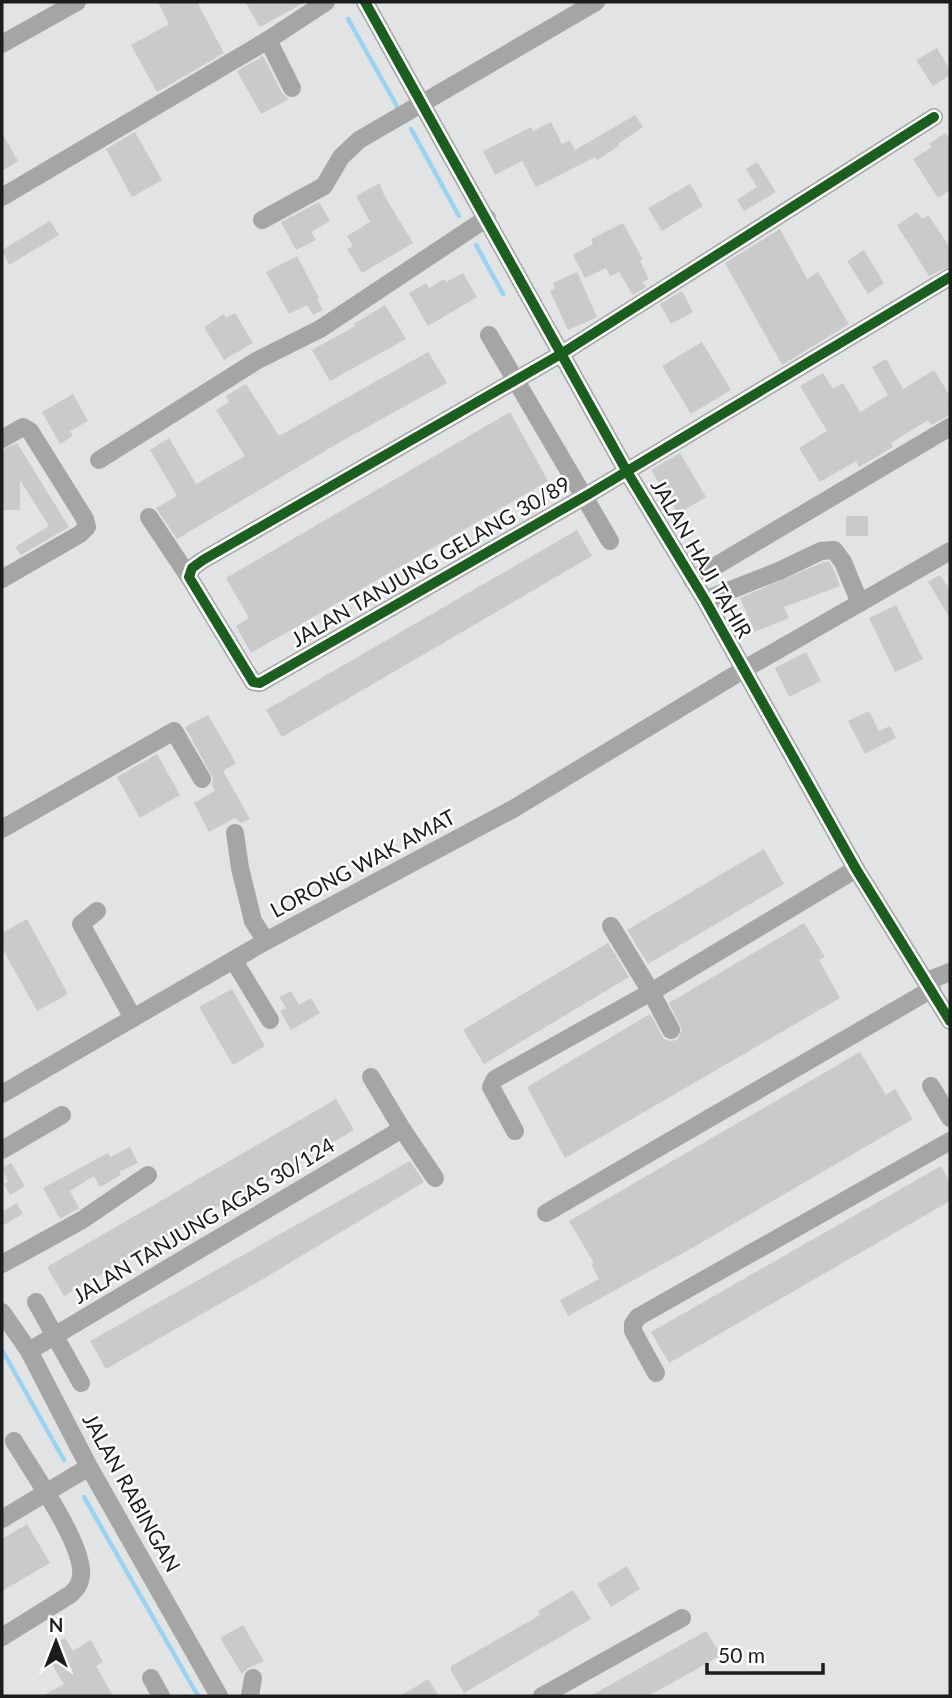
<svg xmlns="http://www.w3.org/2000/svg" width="952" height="1698" viewBox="0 0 952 1698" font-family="Lato,sans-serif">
  <rect width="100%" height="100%" fill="#e1e3e5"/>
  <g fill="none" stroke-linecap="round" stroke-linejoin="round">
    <!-- stream -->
    <g stroke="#9ad2f0" stroke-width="4.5">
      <polyline points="348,19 398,108"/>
      <polyline points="411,129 459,216"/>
      <polyline points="476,245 503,294"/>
      <polyline points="2,1350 64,1460"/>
      <polyline points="84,1497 198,1696"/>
    </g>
  </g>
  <!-- building -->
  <g fill="#c9cacb">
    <polygon points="158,2 197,2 224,53 157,92 131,45 169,24"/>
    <polygon points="245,2 305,2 260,27"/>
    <polygon points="937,48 950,70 950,75 933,86 916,60"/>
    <polygon points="263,56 282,93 289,99 261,114 237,71"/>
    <polygon points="635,115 643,127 618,144 619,146 597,160 595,157 536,187 522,161 495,175 483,151 531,127 533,131 551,122 562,144 570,140 575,150"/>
    <polygon points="135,132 162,180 132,197 106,149"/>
    <polygon points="2,133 18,161 2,171"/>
    <polygon points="945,133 950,140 950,190 938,198 913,159 932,147 929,144"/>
    <polygon points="757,162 776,192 744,211 737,200 757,187 746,169"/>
    <polygon points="380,183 384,195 413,243 362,273 347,249 353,246 347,236 370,222 356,196"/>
    <polygon points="690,184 703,206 662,231 648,208"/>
    <polygon points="319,202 330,221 311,232 316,240 296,250 281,222"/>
    <polygon points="917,212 922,219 928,215 950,247 950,266 929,276 897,225"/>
    <polygon points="50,221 59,235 9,265 2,250"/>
    <polygon points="623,223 643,260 640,261 649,279 643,282 646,287 633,295 619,272 610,276 606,268 585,278 573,255 593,244 591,239"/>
    <polygon points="780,229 807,279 818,272 849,324 782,365 725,263"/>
    <polygon points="864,250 884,283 868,294 847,261"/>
    <polygon points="297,256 319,298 317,299 323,310 313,315 307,305 289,314 266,272"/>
    <polygon points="577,272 597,317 568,330 550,291 555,289 553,283"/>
    <polygon points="463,273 477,297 428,326 409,293 426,283 429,288 444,279 446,282"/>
    <polygon points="682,291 693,312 671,324 660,304"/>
    <polygon points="385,305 406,339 330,381 312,350 355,326 354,324"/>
    <polygon points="235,313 253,343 224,360 204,327 224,314 226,318"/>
    <polygon points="702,342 731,390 691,414 662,366"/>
    <polygon points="428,352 447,383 340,442 177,539 156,508 177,496 150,450 169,438 196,484 245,456 216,410 229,402 226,396 246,384 279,436"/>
    <polygon points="886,359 903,389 934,370 950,396 950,415 931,425 928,420 891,443 893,447 859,467 856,461 820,482 799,448 827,431 800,386 823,373 833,389 843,383 860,412 888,395 872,367"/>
    <polygon points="73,394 88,421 70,431 73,436 60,444 42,412"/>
    <polygon points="510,412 548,481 251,653 236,626 249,618 226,578"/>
    <polygon points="17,443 69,527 21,555 15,547 49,526 20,480 20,510 2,510 2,450"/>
    <polygon points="680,453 706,497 678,514 651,470"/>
    <rect x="846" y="516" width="22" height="20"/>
    <polygon points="577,530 592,556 282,737 266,710"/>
    <polygon points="824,562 829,562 833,568 840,586 784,607 789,618 755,632 740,598"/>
    <polygon points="940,575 950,591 950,618 928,582"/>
    <polygon points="896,605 923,659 895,672 869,618"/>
    <polygon points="806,652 821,681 789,697 775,668"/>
    <polygon points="869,711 879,731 890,726 896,738 865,754 848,721"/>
    <polygon points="208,715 236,763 223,771 250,819 241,823 235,818 209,832 194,803 215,791 212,785 213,778 185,727"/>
    <polygon points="157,754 180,795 140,818 117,777"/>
    <polygon points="764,849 784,884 648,964 627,930"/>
    <polygon points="27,919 68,994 37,1011 2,948 2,933"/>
    <polygon points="804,923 825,957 819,960 840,998 565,1158 527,1087 650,1014 664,1039 670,1041 677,1040 682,1030 669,1003"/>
    <polygon points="608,943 629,977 484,1064 463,1030"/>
    <polygon points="232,989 265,1046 233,1065 199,1007"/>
    <polygon points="291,991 299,1005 311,998 320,1013 291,1030 280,1011 286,1008 279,997"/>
    <polygon points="860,1052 886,1095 895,1089 913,1119 694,1247 568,1316 560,1300 599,1279 591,1264 594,1263 569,1221"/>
    <polygon points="336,1099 354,1130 227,1205 225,1203 64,1296 47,1267"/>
    <polygon points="130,1147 138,1163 119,1172 121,1175 100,1187 94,1176 70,1191 79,1208 60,1219 43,1188 108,1153 110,1157"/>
    <polygon points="410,1161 424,1182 263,1279 106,1369 90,1341"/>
    <polygon points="11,1163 25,1186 10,1195 4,1184 8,1182 2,1168"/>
    <polygon points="941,1166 950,1182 950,1201 669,1363 651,1332"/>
    <polygon points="17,1203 23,1214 2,1226 2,1212"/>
    <polygon points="27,1524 50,1563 2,1591 2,1539"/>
    <polygon points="627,1566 640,1589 611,1607 597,1584"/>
    <polygon points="573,1590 591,1619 464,1693 451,1671 451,1666 540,1615 538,1611"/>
    <polygon points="243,1625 264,1661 248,1668 242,1674 220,1638"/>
    <polygon points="706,1631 721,1655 690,1673 648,1696 590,1696"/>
    <polygon points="65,1638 73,1651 91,1640 103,1662 96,1666 113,1696 42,1696 64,1684 51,1663 56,1661 48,1648"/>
    <polygon points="428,1679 439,1696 399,1696 419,1685"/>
  </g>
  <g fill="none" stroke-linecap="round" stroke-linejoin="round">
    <!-- minor -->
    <g stroke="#a5a5a5" stroke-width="18">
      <polyline points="365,2 626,470 705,600 856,869 950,1021"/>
      <polyline points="268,40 292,88"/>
      <polyline points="2,44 77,2"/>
      <polyline points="934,117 561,354 203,560 192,568 189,577 253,682 260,683 589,494 950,277"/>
      <polyline points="2,197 268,40 326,2"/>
      <polyline points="262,220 324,186 341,157 359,140 596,2"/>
      <polyline points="489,335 610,541"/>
      <polyline points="2,439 23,427 30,431 85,519 87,527 80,534 2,579"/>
      <polyline points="99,460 256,361 320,329 487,218"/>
      <polyline points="149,517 189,577"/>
      <polyline points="692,580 950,427"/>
      <polyline points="705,600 779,571 821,551 834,550 843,562 860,603"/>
      <polyline points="2,829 174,731 202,779"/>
      <polyline points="235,833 240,868 253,921 266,941"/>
      <polyline points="97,911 81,924 133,1018"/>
      <polyline points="611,926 651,992 671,1030"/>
      <polyline points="234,961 270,1020"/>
      <polyline points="927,981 950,972"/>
      <polyline points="371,1077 402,1129 435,1178"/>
      <polyline points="931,1086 950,1118"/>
      <polyline points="2,1094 266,941 513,809 743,670 950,551"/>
      <polyline points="515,1131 491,1087 495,1079 651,992 856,869"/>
      <polyline points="2,1150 62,1115"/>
      <polyline points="546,1213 932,989"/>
      <polyline points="2,1264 82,1220 148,1175"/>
      <polyline points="36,1302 81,1383"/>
      <polyline points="2,1312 29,1351 89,1467 219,1696"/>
      <polyline points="29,1351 402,1129"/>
      <polyline points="656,1373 633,1331 633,1324 638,1317 950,1141"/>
      <polyline points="2,1519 89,1467"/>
      <path d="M 2,1637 L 71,1594 C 77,1588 80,1584 81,1576 C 85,1545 31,1470 14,1441"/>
      <polyline points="151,1678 161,1696"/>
      <polyline points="250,1696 253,1678"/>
      <polyline points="542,1696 682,1618"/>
    </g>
    <!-- cycleway casing -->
    <g stroke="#fff" stroke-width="15">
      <g id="cycleway">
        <polyline points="365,2 626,470 705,600 856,869 950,1021"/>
        <polyline points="934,117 561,354 203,560 192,568 189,577 253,682 260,683 589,494 950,277"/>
      </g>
    </g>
    <!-- cycleway -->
    <use href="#cycleway" stroke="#1b5e20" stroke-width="10"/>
  </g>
  <g text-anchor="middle" stroke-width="5" stroke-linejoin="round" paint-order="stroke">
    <!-- street labels -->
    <g font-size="21" fill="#1b1c1d" stroke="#fff">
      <text transform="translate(701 559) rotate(60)" y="7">JALAN HAJI TAHIR</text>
      <text transform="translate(431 562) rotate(-30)" y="7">JALAN TANJUNG GELANG 30/89</text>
      <text transform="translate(363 864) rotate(-28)" y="7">LORONG WAK AMAT</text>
      <text transform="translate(204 1221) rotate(-31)" y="7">JALAN TANJUNG AGAS 30/124</text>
      <text transform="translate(131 1493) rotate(61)" y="7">JALAN RABINGAN</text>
    </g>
  </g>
  <!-- border -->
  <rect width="952" height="1698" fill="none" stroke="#1b1c1d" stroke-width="7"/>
  <!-- north arrow -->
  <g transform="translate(56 1642)" stroke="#ffffff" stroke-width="5" paint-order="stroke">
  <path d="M0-5L12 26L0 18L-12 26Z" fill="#1b1c1d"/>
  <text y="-10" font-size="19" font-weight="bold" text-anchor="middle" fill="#1b1c1d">N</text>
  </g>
  <!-- scale -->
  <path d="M707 1663v10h116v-10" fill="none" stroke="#1b1c1d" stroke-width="3.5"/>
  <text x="718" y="1663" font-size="21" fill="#1b1c1d" stroke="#ffffff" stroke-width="5" paint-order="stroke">50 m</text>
</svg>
